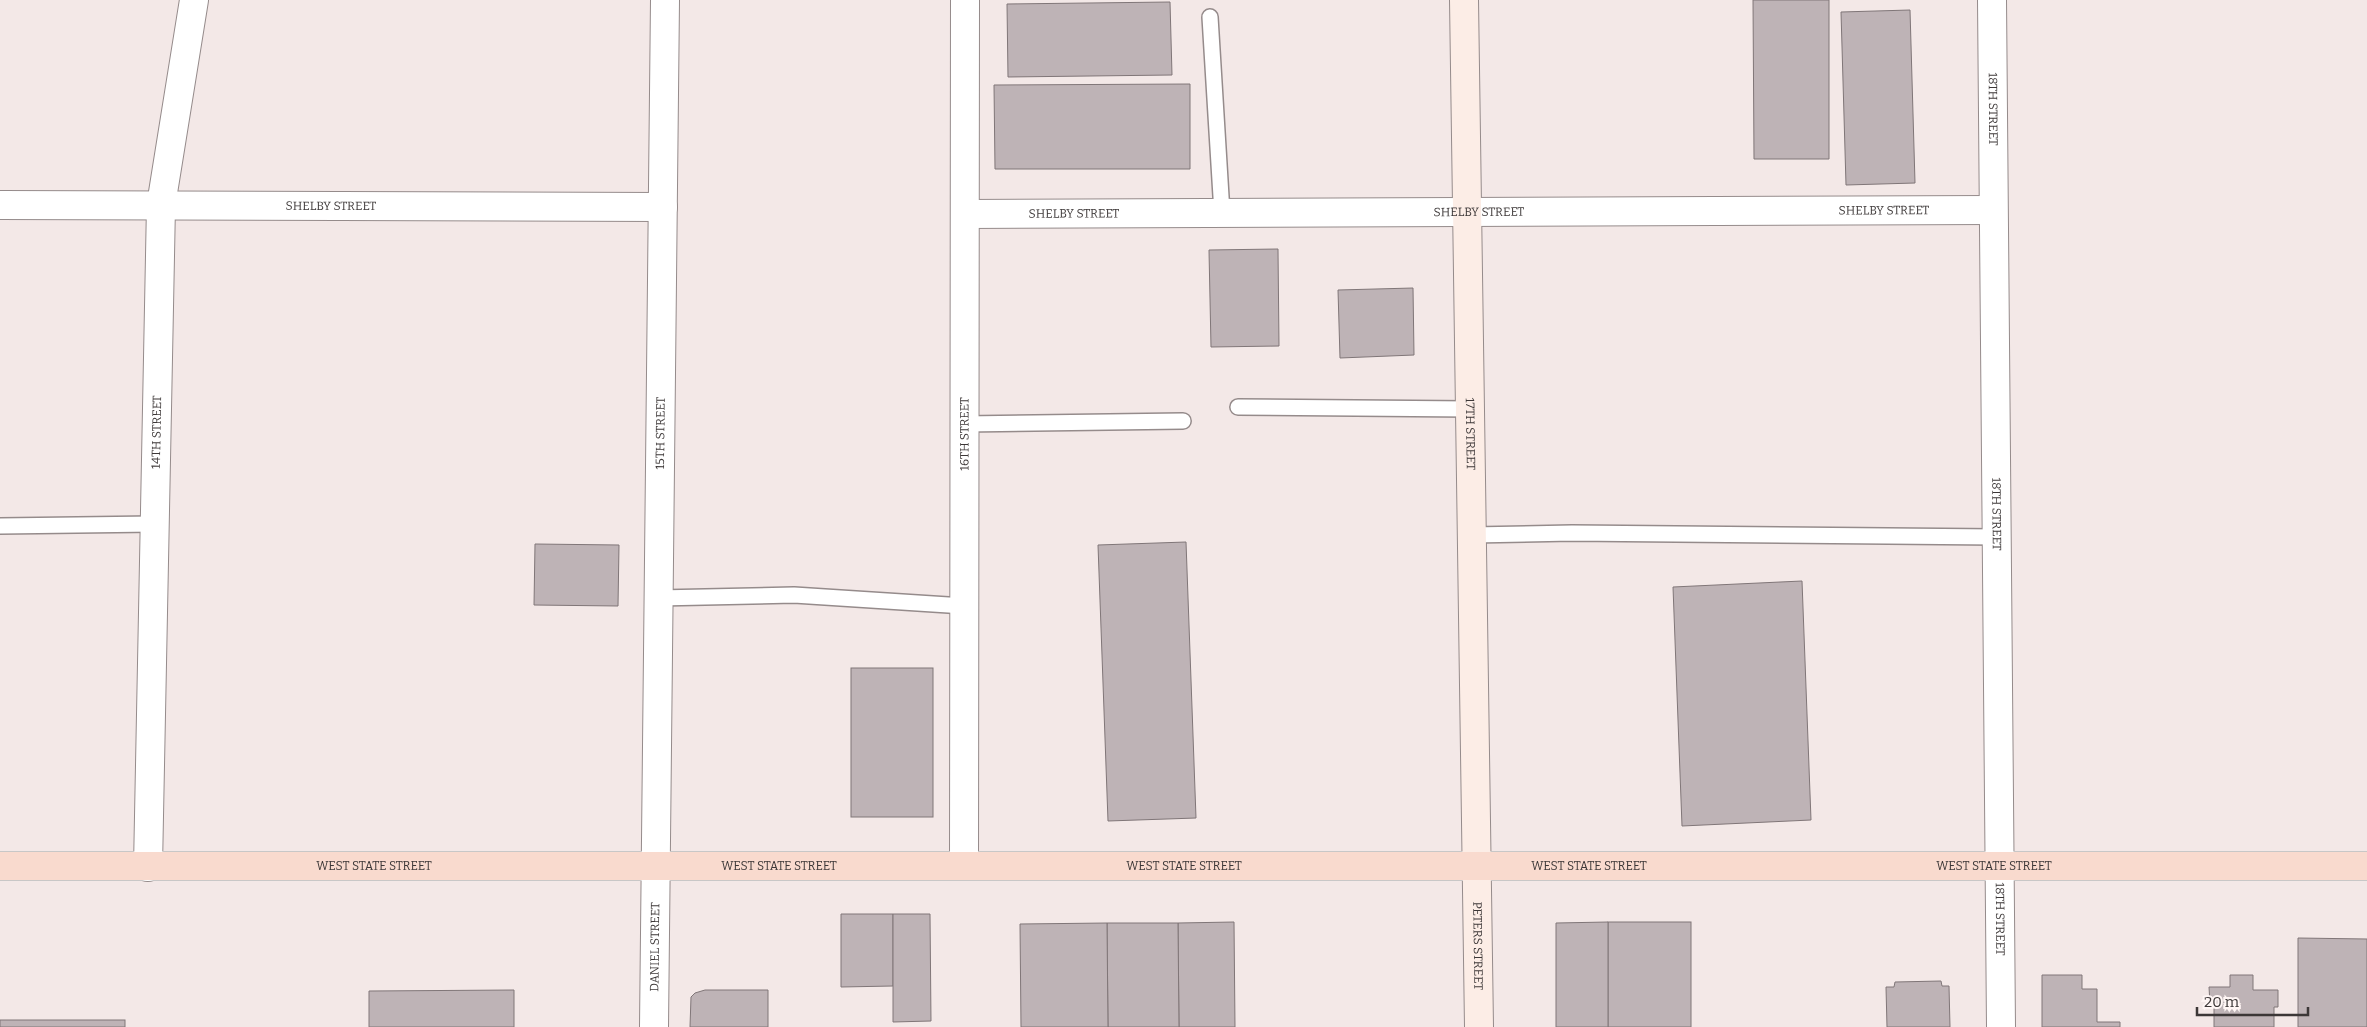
<svg xmlns="http://www.w3.org/2000/svg" width="2367" height="1027" viewBox="0 0 2367 1027" font-family="Bitter,serif">
  <rect width="100%" height="100%" fill="#f3e8e7"/>
  <!-- building -->
  <g fill="#beb3b6" stroke="#807678">
    <polygon points="1753,0 1829,0 1829,159 1754,159"/>
    <polygon points="1170,2 1172,75 1008,77 1007,4"/>
    <polygon points="1910,10 1915,183 1846,185 1841,12"/>
    <polygon points="1190,84 1190,169 995,169 994,85"/>
    <polygon points="1278,249 1279,346 1211,347 1209,250"/>
    <polygon points="1413,288 1414,355 1340,358 1338,290"/>
    <polygon points="1186,542 1196,818 1108,821 1098,545"/>
    <polygon points="535,544 619,545 618,606 534,605"/>
    <polygon points="1802,581 1811,820 1682,826 1673,587"/>
    <rect x="851" y="668" width="82" height="149"/>
    <polygon points="841,914 893,914 893,986 841,987"/>
    <polygon points="893,914 930,914 931,1021 893,1022"/>
    <polygon points="1234,922 1235,1027 1179,1027 1178,923"/>
    <rect x="1608" y="922" width="83" height="105"/>
    <polygon points="1608,922 1608,1027 1556,1027 1556,923"/>
    <polygon points="1107,923 1178,923 1179,1027 1108,1027"/>
    <polygon points="1107,923 1108,1027 1021,1027 1020,924"/>
    <polygon points="2298,938 2367,939 2367,1027 2298,1027"/>
    <polygon points="2042,975 2082,975 2082,989 2097,989 2097,1022 2120,1022 2120,1027 2042,1027"/>
    <polygon points="2230,975 2253,975 2253,990 2278,990 2278,1007 2274,1007 2274,1027 2214,1027 2214,1004 2210,1004 2209,987 2230,987"/>
    <polygon points="1941,981 1942,986 1949,986 1950,1027 1887,1027 1886,987 1894,987 1895,982"/>
    <polygon points="514,990 514,1027 369,1027 369,991"/>
    <polygon points="705,990 768,990 768,1027 690,1027 691,997 695,993"/>
    <rect x="0" y="1020" width="125" height="7"/>
  </g>
  <g fill="none" stroke-linecap="round" stroke-linejoin="round">
    <!-- lane casing -->
    <g stroke="#958b8b" stroke-width="18">
      <g id="lane">
        <polyline points="1210,17 1222,213"/>
        <polyline points="1238,407 1470,409"/>
        <polyline points="964,424 1183,421"/>
        <polyline points="0,526 154,524"/>
        <polyline points="1472,535 1572,533 1997,537"/>
        <polyline points="658,598 794,595 964,606"/>
      </g>
    </g>
    <!-- street casing -->
    <g stroke="#958b8b" stroke-width="30">
      <g id="street">
        <path id="s1" d="M 1992,0 L 2001,1027"/>
        <path id="s2" d="M 0,205 L 663,207"/>
        <path id="s3" d="M 965,214 L 1993,210"/>
        <path id="s4" d="M 964,866 L 965,0"/>
        <path id="s5" d="M 148,867 L 161,205 L 194,0"/>
        <path id="s6" d="M 654,1027 L 665,0"/>
      </g>
    </g>
    <!-- secondary casing -->
    <g stroke="#958b8b" stroke-width="30">
      <g id="secondary">
        <path id="s7" d="M 1464,0 L 1479,1027"/>
      </g>
    </g>
    <!-- primary casing -->
    <g stroke="#c8c7c7" stroke-width="30">
      <g id="primary">
        <path id="s8" d="M 0,866 L 2367,866"/>
      </g>
    </g>
    <!-- lane -->
    <use href="#lane" stroke="#fff" stroke-width="15"/>
    <!-- street -->
    <use href="#street" stroke="#fff" stroke-width="28"/>
    <!-- secondary -->
    <use href="#secondary" stroke="#fcede6" stroke-width="28"/>
    <!-- primary -->
    <use href="#primary" stroke="#f9dace" stroke-width="28"/>
  </g>
  <g text-anchor="middle" stroke-width="4" stroke-linejoin="round" paint-order="stroke">
    <!-- street labels -->
    <g font-size="12" fill="#3c3737" stroke="#fff6f5">
      <text dy="4" stroke="none"><textPath href="#s1" startOffset="109">18TH STREET</textPath></text>
      <text dy="4" stroke="none"><textPath href="#s2" startOffset="331">SHELBY STREET</textPath></text>
      <text dy="4" stroke="none"><textPath href="#s3" startOffset="919">SHELBY STREET</textPath></text>
      <text dy="4" stroke="none"><textPath href="#s3" startOffset="514">SHELBY STREET</textPath></text>
      <text dy="4" stroke="none"><textPath href="#s3" startOffset="109">SHELBY STREET</textPath></text>
      <text dy="4" stroke="none"><textPath href="#s5" startOffset="435">14TH STREET</textPath></text>
      <text dy="4" stroke="none"><textPath href="#s6" startOffset="594">15TH STREET</textPath></text>
      <text dy="4" stroke="none"><textPath href="#s4" startOffset="432">16TH STREET</textPath></text>
      <text dy="4" stroke="none"><textPath href="#s7" startOffset="434">17TH STREET</textPath></text>
      <text dy="4" stroke="none"><textPath href="#s1" startOffset="514">18TH STREET</textPath></text>
      <text dy="4" stroke="none"><textPath href="#s8" startOffset="374">WEST STATE STREET</textPath></text>
      <text dy="4" stroke="none"><textPath href="#s8" startOffset="779">WEST STATE STREET</textPath></text>
      <text dy="4" stroke="none"><textPath href="#s8" startOffset="1184">WEST STATE STREET</textPath></text>
      <text dy="4" stroke="none"><textPath href="#s8" startOffset="1589">WEST STATE STREET</textPath></text>
      <text dy="4" stroke="none"><textPath href="#s8" startOffset="1994">WEST STATE STREET</textPath></text>
      <text dy="4" stroke="none"><textPath href="#s1" startOffset="919">18TH STREET</textPath></text>
      <text dy="4" stroke="none"><textPath href="#s6" startOffset="80">DANIEL STREET</textPath></text>
      <text dy="4" stroke="none"><textPath href="#s7" startOffset="946">PETERS STREET</textPath></text>
    </g>
  </g>
  <!-- scale -->
  <path d="M2197 1007v8h111v-8" fill="none" stroke="#3c3737" stroke-width="2.5"/>
  <text x="2204" y="1007" font-size="15" fill="#3c3737" stroke="#fff6f5" stroke-width="4" paint-order="stroke">20 m</text>
</svg>
